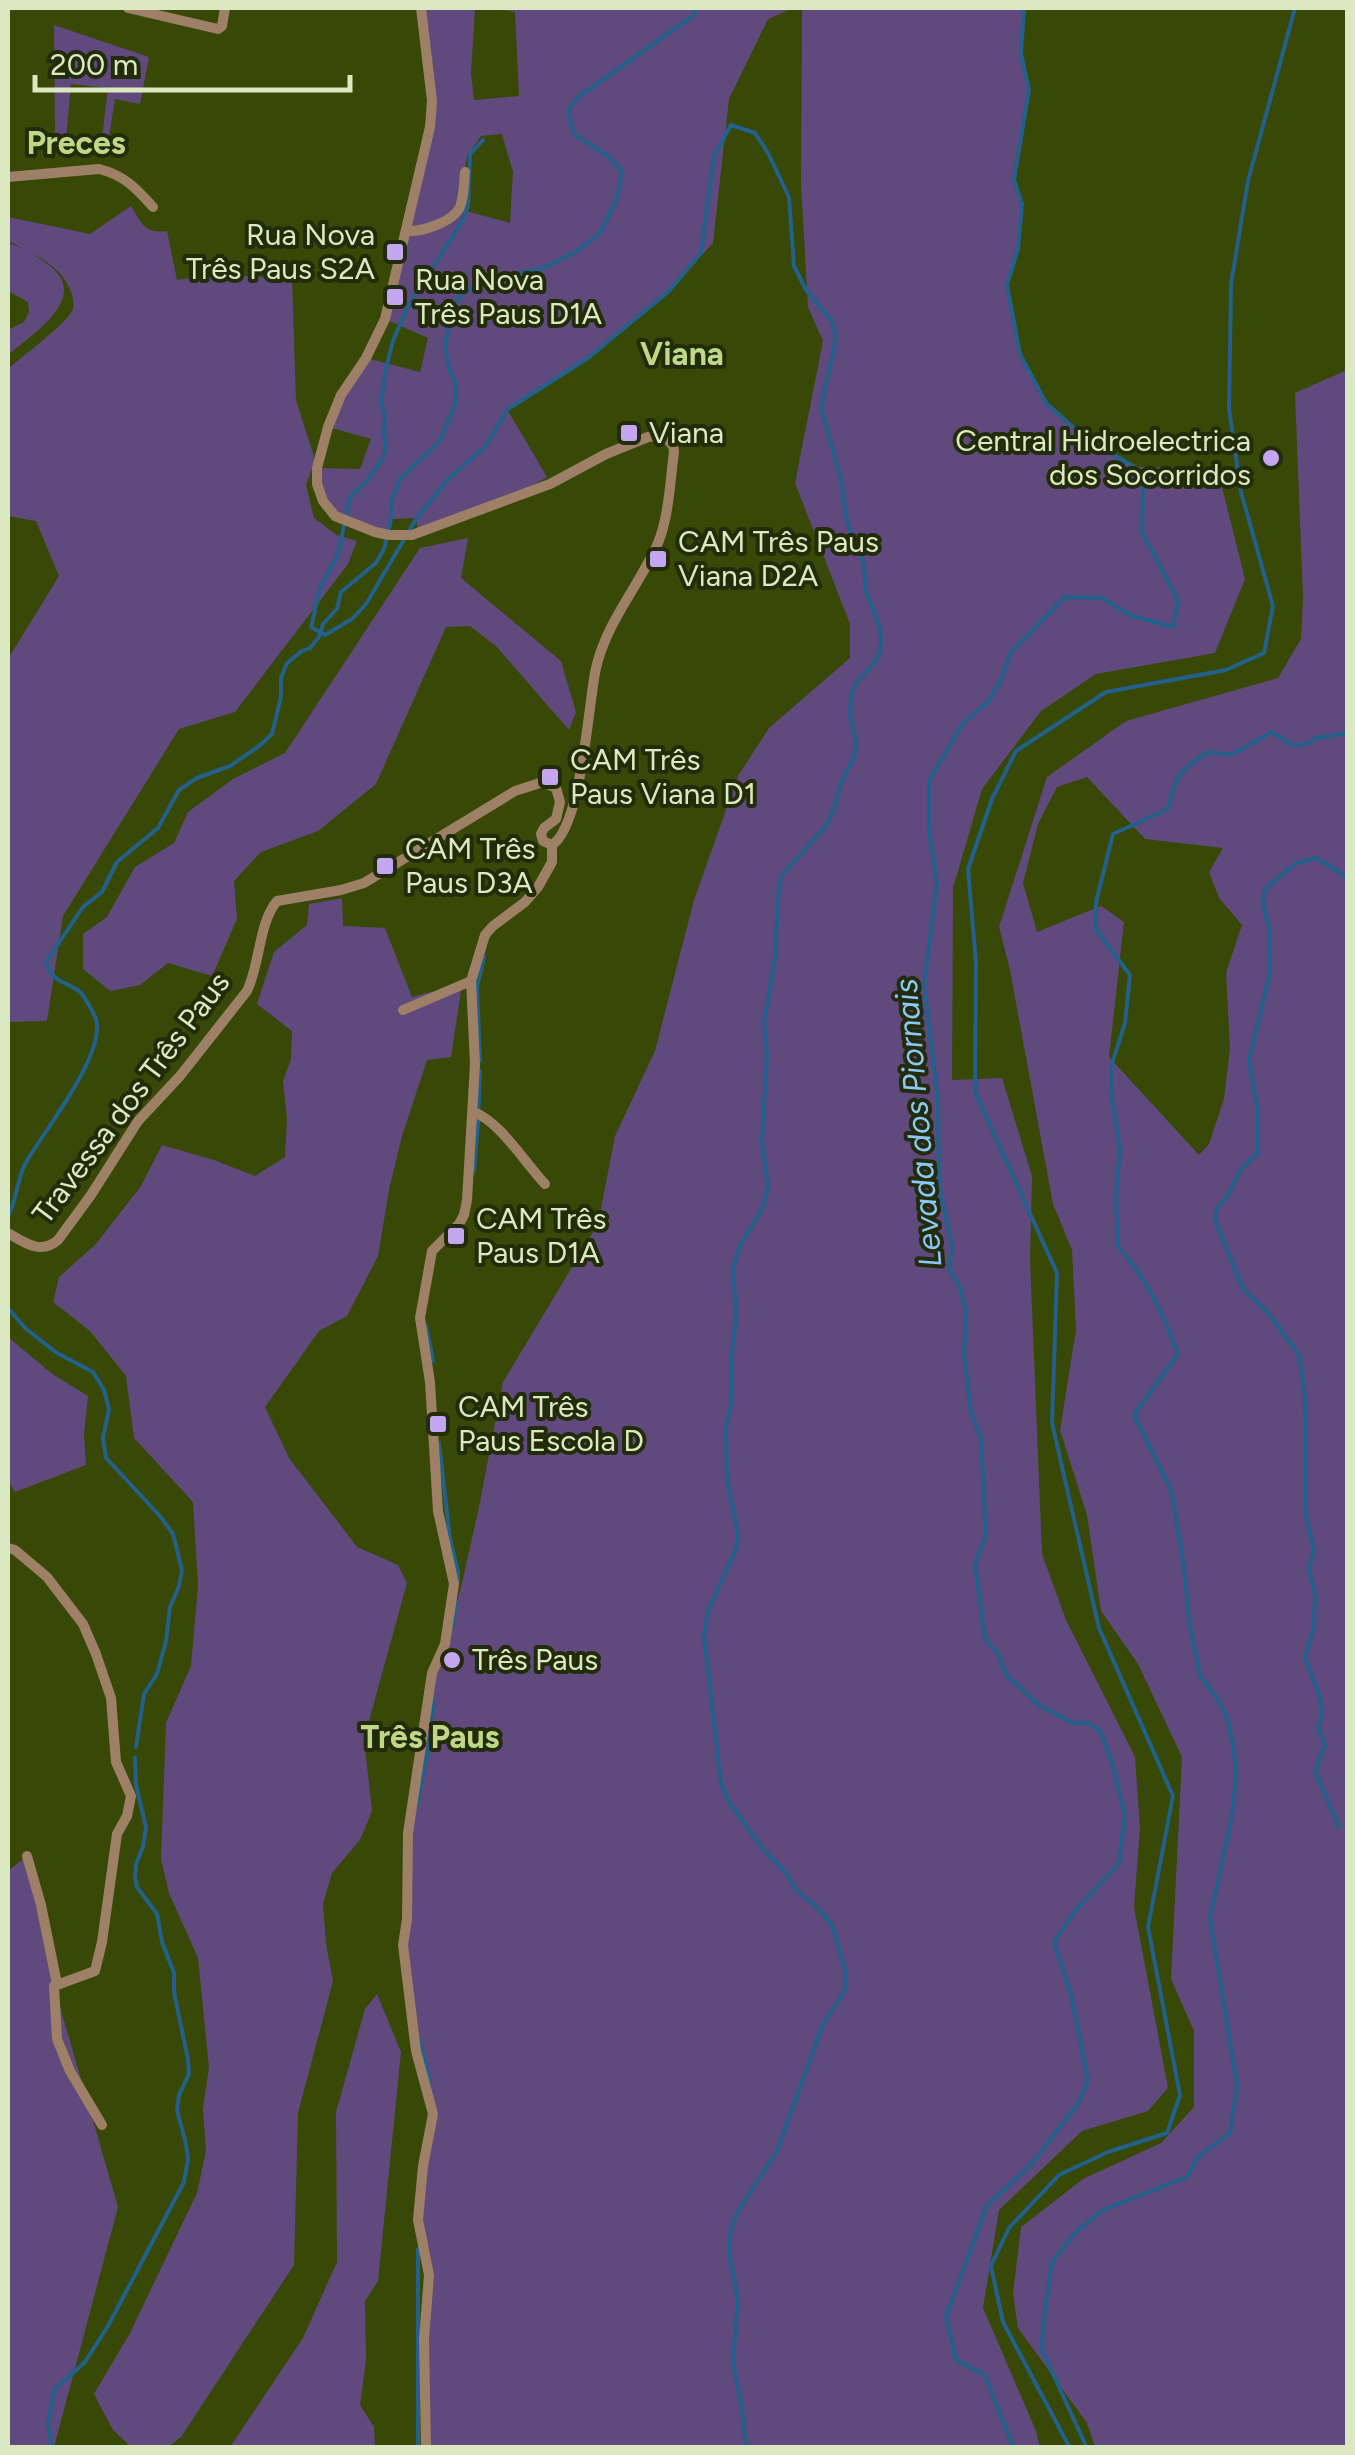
<svg xmlns="http://www.w3.org/2000/svg" width="1355" height="2455" viewBox="0 0 1355 2455" font-family="Figtree,sans-serif">
  <rect width="100%" height="100%" fill="#384807"/>
  <!-- green -->
  <g fill="#604a7d" fill-rule="evenodd">
    <path d="M 421,8 L 475,8 L 471,73 L 474,100 L 519,96 L 515,12 L 494,8 L 793,8 L 768,19 L 729,99 L 713,243 L 669,290 L 587,358 L 507,409 L 547,477 L 525,490 L 419,533 L 415,518 L 391,519 L 388,533 L 328,510 L 317,468 L 360,469 L 371,439 L 328,427 L 366,358 L 420,372 L 428,338 L 385,319 L 430,127 ZM 502,134 L 513,172 L 510,223 L 459,209 L 467,156 L 481,136 Z"/>
    <polygon points="802,8 1025,8 1022,54 1030,90 1015,180 1023,203 1018,249 1008,285 1021,354 1046,403 1084,435 1136,467 1217,467 1245,579 1215,653 1096,674 1041,711 982,789 953,888 952,1080 1002,1078 1032,1176 1030,1260 1042,1554 1066,1620 1135,1757 1140,1828 1134,1907 1168,2088 1148,2111 1082,2131 999,2210 983,2308 1036,2431 1040,2447 426,2447 429,2275 423,2243 423,2166 433,2114 405,1969 408,1833 432,1673 445,1644 461,1587 478,1512 503,1382 598,1224 615,1136 655,1051 694,900 738,776 769,728 850,658 850,624 795,483 823,341 808,307 801,185"/>
    <polygon points="54,25 149,57 140,104 115,99 106,156 100,154 108,88 71,84 66,139 55,138"/>
    <path d="M 131,206 C 142,224 144,234 167,231 L 177,280 L 215,274 L 292,279 L 296,400 L 315,460 L 306,485 L 314,518 L 337,535 L 357,541 L 348,564 L 235,712 L 179,729 L 63,916 L 47,1021 L 8,1022 L 8,659 L 59,576 L 36,521 L 8,516 L 8,369 C 21,357 68,323 73,309 C 75,301 71,292 68,285 C 61,271 47,261 33,254 C 41,260 51,265 58,274 C 82,304 27,338 8,355 L 8,330 L 24,322 L 29,312 L 28,302 L 8,291 L 8,243 L 24,249 L 8,241 L 8,217 L 90,234 Z"/>
    <path d="M 1347,370 L 1347,2447 L 1095,2447 L 1087,2423 L 1018,2328 L 1013,2294 L 1021,2227 L 1083,2179 L 1161,2143 L 1194,2107 L 1194,2031 L 1171,1979 L 1182,1757 L 1138,1664 L 1101,1611 L 1087,1515 L 1060,1430 L 1076,1330 L 1072,1250 L 1053,1204 L 1010,970 L 999,927 L 1047,777 L 1126,721 L 1278,678 L 1301,639 L 1303,599 L 1295,393 ZM 1087,777 L 1145,839 L 1223,848 L 1209,872 L 1219,898 L 1242,925 L 1226,973 L 1230,1048 L 1224,1099 L 1209,1144 L 1199,1155 L 1109,1057 L 1124,922 L 1101,906 L 1037,932 L 1023,883 L 1038,824 L 1057,787 Z"/>
    <polygon points="468,538 461,578 561,661 576,712 569,730 497,647 470,626 446,627 376,784 318,831 261,852 234,881 237,919 212,976 168,963 140,985 110,991 83,969 83,934 107,917 135,867 174,843 188,812 233,779 285,753 420,548"/>
    <polygon points="342,898 343,926 385,928 412,997 462,984 451,1057 427,1060 402,1136 389,1190 378,1256 347,1316 319,1331 265,1407 289,1458 357,1547 398,1565 407,1583 364,1739 372,1811 360,1840 332,1873 323,1904 326,1944 333,1981 298,2113 294,2265 181,2437 168,2447 131,2447 113,2430 94,2394 130,2333 197,2193 206,2151 203,2109 209,2067 198,1958 169,1893 161,1859 166,1723 191,1666 198,1585 193,1502 134,1438 126,1376 90,1331 53,1302 59,1277 96,1244 141,1186 162,1145 214,1160 255,1176 285,1157 287,1119 283,1081 291,1059 292,1031 257,1004 274,952 307,925 309,904"/>
    <polygon points="8,1337 51,1373 88,1396 84,1434 86,1465 15,1492 8,1481"/>
    <polygon points="27,1856 54,1986 118,2207 54,2447 8,2448 8,1871"/>
    <polygon points="377,1994 401,2052 378,2281 365,2301 366,2360 360,2405 374,2427 375,2447 230,2447 303,2338 337,2262 336,2112 365,2009"/>
  </g>
  <g fill="none" stroke-linecap="round" stroke-linejoin="round">
    <!-- stream -->
    <g stroke="#22618c" stroke-width="4">
      <polyline points="483,140 470,154 468,206 462,222 407,308 393,341 386,368 381,403 385,416 384,434 386,440 384,457 366,482 350,497 338,554 320,589 311,627 325,635 352,619 366,604 416,519 449,478 485,447 508,409 588,358 669,291 701,253 714,156 731,125 755,133 768,153 789,197 794,266 806,290 832,321 835,334 834,350 823,396 822,411 841,479 847,522 864,564 866,592 880,628 881,640 880,652 873,664 855,685 851,696 850,715 856,741 854,757 841,783 834,809 826,826 783,874 779,885 775,958 764,1023 767,1054 762,1142 768,1187 763,1207 740,1246 733,1268 736,1315 731,1362 731,1406 726,1428 727,1478 738,1534 736,1549 708,1611 704,1635 721,1783 729,1802 763,1849 787,1874 797,1891 819,1909 833,1927 845,1970 845,1990 823,2024 777,2151 737,2213 731,2229 729,2253 738,2300 733,2361 742,2411 746,2448"/>
      <polyline points="480,1061 477,987 484,957"/>
      <polyline points="474,1171 478,1122 480,1071"/>
      <path d="M 8,1216 C 17,1200 17,1180 25,1164 C 43,1132 106,1055 96,1019 C 93,1012 85,997 80,992 C 65,980 53,984 46,962 L 83,907 L 102,892 L 117,862 L 158,828 L 179,790 L 197,778 L 230,766 L 259,746 L 272,734 L 281,697 L 281,678 L 287,663 L 302,651 L 310,648 L 319,637 L 323,624 L 337,609 L 341,592 L 376,563 L 384,549 L 391,519 L 391,502 L 400,479 L 439,442 L 450,417 L 456,400 L 456,384 L 449,368 L 445,344 L 454,303 L 466,291 L 490,278 L 544,268 L 577,251 L 600,233 L 617,199 L 622,171 L 609,157 L 574,134 L 568,112 L 577,98 L 694,15 L 696,8"/>
      <polyline points="8,1308 25,1328 57,1353 93,1372 104,1390 109,1409 103,1438 106,1458 160,1516 173,1534 182,1570 179,1586 170,1607 166,1641 157,1674 144,1694 136,1747"/>
      <polyline points="426,1326 433,1361"/>
      <polyline points="439,1443 450,1539 458,1571 458,1582"/>
      <polyline points="453,1627 456,1601"/>
      <polyline points="417,1805 430,1741 434,1699"/>
      <polyline points="1339,1827 1315,1771 1325,1745 1318,1728 1322,1715 1320,1697 1305,1657 1314,1628 1315,1595 1309,1569 1314,1552 1306,1514 1305,1397 1299,1355 1269,1314 1243,1289 1215,1220 1217,1208 1227,1197 1241,1169 1258,1153 1258,1113 1249,1060 1270,973 1269,927 1263,905 1265,889 1296,863 1317,858 1348,878"/>
      <polyline points="419,2038 430,2082"/>
      <polyline points="418,2249 418,2448"/>
      <polyline points="52,2448 48,2425 54,2390 85,2362 108,2326 184,2182 188,2159 186,2144 177,2110 179,2095 189,2074 188,2060 174,1992 174,1973 162,1942 157,1914 137,1887 135,1878 136,1864 143,1847 146,1827 136,1785 135,1758"/>
      <path d="M 1013,2448 C 1005,2423 993,2401 986,2376 L 956,2360 L 946,2317 L 987,2205 L 1028,2168 L 1078,2104 L 1088,2081 L 1071,1994 L 1054,1942 L 1075,1911 L 1119,1863 L 1125,1815 L 1112,1762 L 1100,1731 L 1089,1723 L 1073,1723 L 1040,1706 L 1006,1675 L 999,1655 L 985,1639 L 975,1564 L 986,1535 L 981,1439 L 971,1412 L 964,1354 L 966,1312 L 960,1287 L 949,1270 L 952,1245 L 939,1186 L 938,1100 L 924,986 L 937,883 L 929,831 L 929,781 L 963,723 L 988,702 L 1001,680 L 1011,652 L 1065,597 L 1101,598 L 1132,616 L 1173,627 L 1178,600 L 1142,532 L 1143,488 L 1136,468 L 1083,436 L 1046,403 L 1020,354 L 1007,285 L 1018,249 L 1022,204 L 1014,180 L 1029,90 L 1021,54 L 1024,8"/>
      <polyline points="1070,2448 1003,2322 991,2266 1009,2228 1059,2175 1108,2152 1167,2133 1180,2095 1148,1927 1173,1796 1099,1628 1052,1423 1057,1273 975,1092 976,963 968,869 992,799 1016,751 1106,692 1226,670 1264,653 1273,606 1241,492 1229,409 1231,284 1248,181 1295,8"/>
      <path d="M 1087,2448 L 1042,2350 L 1043,2324 L 1052,2262 L 1075,2233 L 1103,2210 L 1187,2177 L 1198,2157 L 1230,2133 L 1237,2085 L 1210,1918 L 1232,1816 L 1236,1778 L 1234,1750 L 1228,1721 L 1220,1703 L 1200,1675 L 1189,1621 L 1184,1567 L 1171,1490 L 1134,1415 L 1178,1354 C 1163,1314 1147,1278 1118,1247 L 1116,1198 L 1120,1149 L 1111,1093 L 1111,1067 L 1125,1023 L 1130,975 L 1095,928 L 1096,902 L 1113,834 L 1168,809 C 1176,775 1179,771 1208,752 L 1231,755 L 1272,732 L 1292,745 L 1305,745 L 1316,738 L 1348,733"/>
    </g>
    <!-- minor -->
    <g stroke="#9e8066" stroke-width="10">
      <polyline points="128,8 218,29 222,26 225,8"/>
      <path d="M 421,8 L 432,101 L 430,127 L 385,319 L 366,358 L 341,395 L 328,427 L 317,468 L 317,484 L 323,501 L 335,516 L 375,532 L 389,535 L 412,535 L 550,484 L 606,454 L 648,437 L 656,436 L 666,438 L 673,446 L 674,452 C 670,482 669,516 658,543 C 639,586 607,621 596,668 C 588,704 582,826 552,845 L 552,862 L 538,887 L 525,902 L 493,926 L 485,935 L 471,981 L 475,1064 L 467,1200 L 464,1215 L 459,1224 L 432,1251 L 420,1318 L 430,1382 L 438,1511 L 454,1584 L 445,1644 L 432,1673 L 408,1833 L 407,1919 L 403,1945 L 416,2051 L 433,2114 L 423,2166 L 418,2220 L 429,2275 L 424,2339 L 426,2448"/>
      <path d="M 8,177 L 99,169 C 124,175 136,188 153,207"/>
      <path d="M 406,231 C 422,232 453,222 460,207 C 464,197 464,182 465,172"/>
      <polyline points="403,1010 471,981"/>
      <path d="M 473,1112 C 499,1120 525,1163 545,1184"/>
      <path d="M 8,1233 C 25,1243 41,1255 58,1240 L 91,1195 L 138,1121 L 180,1076 L 247,991 C 260,964 259,922 277,901 L 341,890 L 364,883 L 515,791 L 543,782 L 556,788 L 560,802 L 556,819 L 544,828 L 541,834 L 543,841 L 552,845"/>
      <polyline points="8,1548 15,1550 47,1577 83,1624 96,1654 111,1698 116,1762 131,1796 127,1816 117,1834 102,1942 95,1971 54,1986 57,2039 70,2071 102,2125"/>
      <polyline points="27,1856 41,1905 57,1984"/>
    </g>
  </g>
  <!-- markers -->
  <g fill="#c5a6f0" stroke="#222c0a" stroke-width="4">
    <rect x="385" y="242" width="20" height="20" rx="5"/>
    <rect x="385" y="287" width="20" height="20" rx="5"/>
    <rect x="619" y="423" width="20" height="20" rx="5"/>
    <circle cx="1271" cy="458" r="10"/>
    <rect x="648" y="549" width="20" height="20" rx="5"/>
    <rect x="540" y="767" width="20" height="20" rx="5"/>
    <rect x="375" y="856" width="20" height="20" rx="5"/>
    <rect x="446" y="1226" width="20" height="20" rx="5"/>
    <rect x="428" y="1414" width="20" height="20" rx="5"/>
    <circle cx="452" cy="1660" r="10"/>
  </g>
  <g text-anchor="middle" stroke-width="8" stroke-linejoin="round" paint-order="stroke">
    <!-- poi labels -->
    <g font-size="30" fill="#dbe9c2" stroke="#222c0a" text-anchor="start">
      <text x="375" y="245" text-anchor="end">Rua Nova<tspan x="375" dy="34">Três Paus S2A</tspan></text>
      <text x="415" y="290">Rua Nova<tspan x="415" dy="34">Três Paus D1A</tspan></text>
      <text x="649" y="443">Viana</text>
      <text x="1251" y="451" text-anchor="end">Central Hidroelectrica<tspan x="1251" dy="34">dos Socorridos</tspan></text>
      <text x="678" y="552">CAM Três Paus<tspan x="678" dy="34">Viana D2A</tspan></text>
      <text x="570" y="770">CAM Três<tspan x="570" dy="34">Paus Viana D1</tspan></text>
      <text x="405" y="859">CAM Três<tspan x="405" dy="34">Paus D3A</tspan></text>
      <text x="476" y="1229">CAM Três<tspan x="476" dy="34">Paus D1A</tspan></text>
      <text x="458" y="1417">CAM Três<tspan x="458" dy="34">Paus Escola D</tspan></text>
      <text x="472" y="1670">Três Paus</text>
    </g>
    <!-- street labels -->
    <g font-size="30" fill="#dbe9c2" stroke="#222c0a">
      <text transform="translate(131 1098) rotate(-53)" y="10">Travessa dos Três Paus</text>
    </g>
    <!-- neighbourhood labels -->
    <g font-size="32" font-weight="bold" fill="#bed887" stroke="#222c0a">
      <text x="76" y="154">Preces</text>
      <text x="682" y="365">Viana</text>
      <text x="430" y="1748">Três Paus</text>
    </g>
    <!-- water labels -->
    <g font-size="32" font-style="italic" fill="#8dc7f5" stroke="#222c0a">
      <text transform="translate(918 1123) rotate(-95)" y="11">Levada dos Piornais</text>
    </g>
  </g>
  <!-- border -->
  <rect width="1355" height="2455" fill="none" stroke="#dbe9c2" stroke-width="20"/>
  <!-- scale -->
  <path d="M35 75v15h315v-15" fill="none" stroke="#dbe9c2" stroke-width="5"/>
  <text x="50" y="75" font-size="30" fill="#dbe9c2" stroke="#222c0a" stroke-width="8" paint-order="stroke">200 m</text>
</svg>
